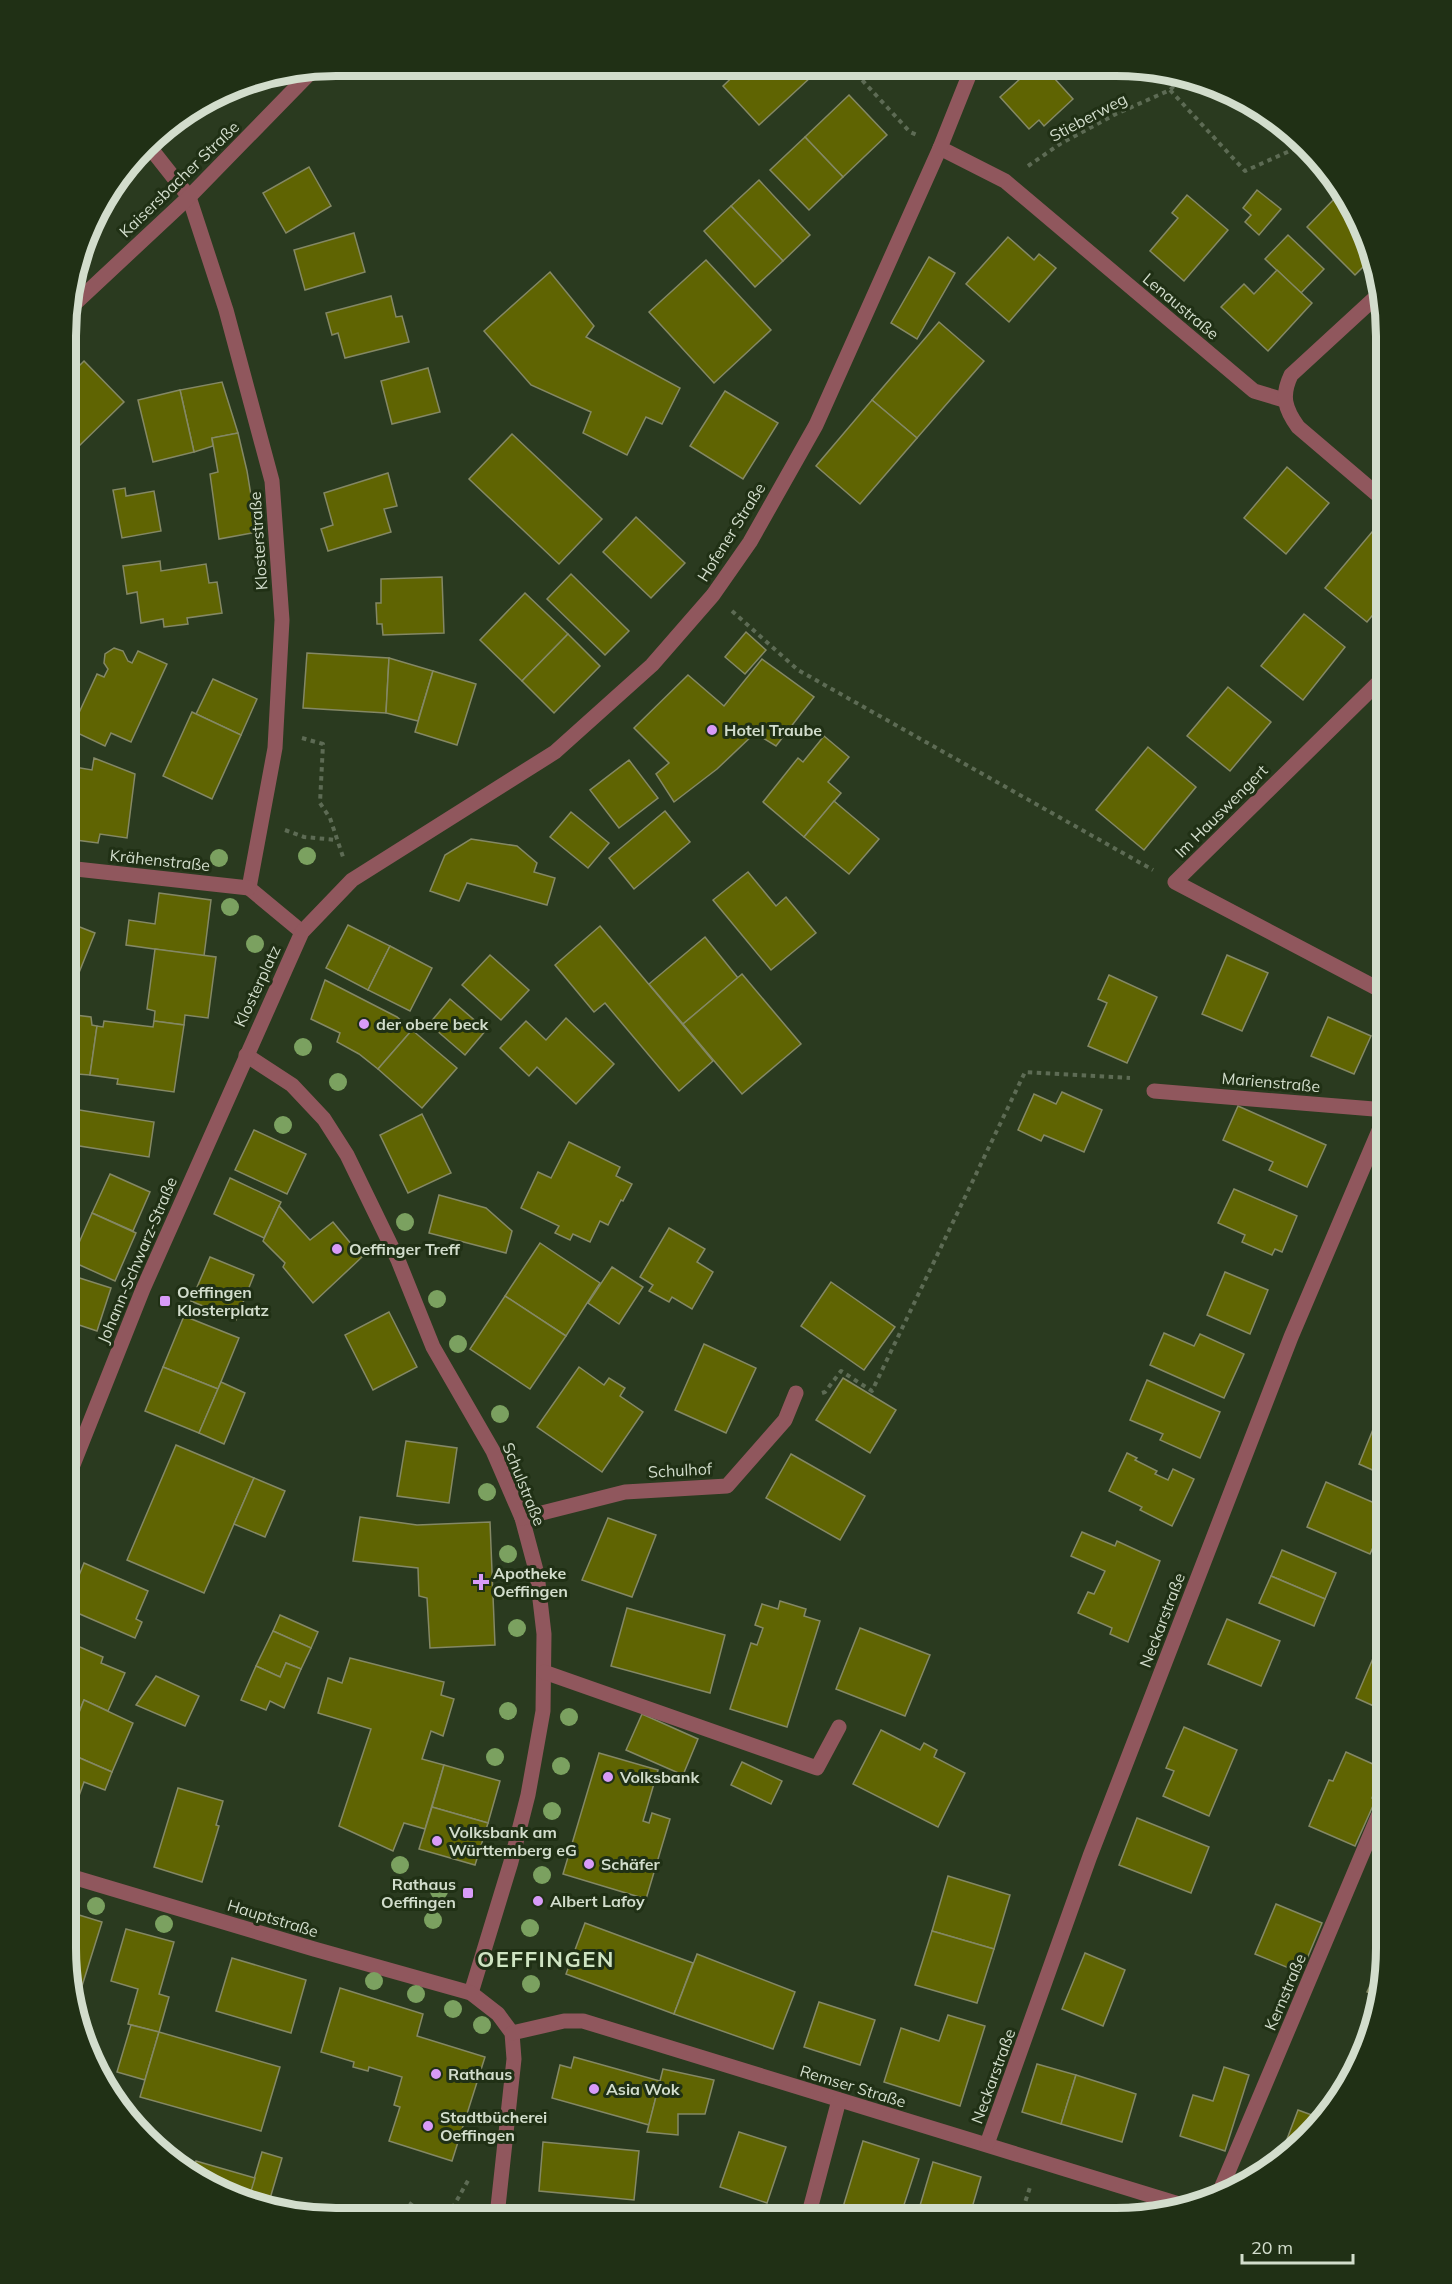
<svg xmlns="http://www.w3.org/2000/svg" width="1452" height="2284" viewBox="0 0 1452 2284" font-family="Mulish,sans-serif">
  <rect width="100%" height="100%" fill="#2a3a1f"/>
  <!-- building -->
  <g fill="#5f6402" stroke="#848865" stroke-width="1.5">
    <polygon points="743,67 803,67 811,77 759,125 723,86"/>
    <polygon points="1032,68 1045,68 1073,99 1044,126 1039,120 1029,129 1000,97"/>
    <polygon points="1114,68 1136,68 1124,79"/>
    <polygon points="849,95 887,135 843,177 805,137"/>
    <polygon points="805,137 843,177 809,210 770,170"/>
    <polygon points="309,167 331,206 286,233 263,193"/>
    <polygon points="759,180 810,235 783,261 731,206"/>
    <polygon points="1257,190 1281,209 1259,235 1245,222 1251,215 1243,208"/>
    <polygon points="1341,191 1354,213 1337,196"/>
    <polygon points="1187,195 1228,230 1184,281 1150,251 1178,218 1172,213"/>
    <polygon points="1337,196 1354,213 1366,233 1371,259 1355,275 1307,227"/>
    <polygon points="731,206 783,261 755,287 704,231"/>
    <polygon points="354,233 365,272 305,290 294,250"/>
    <polygon points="1288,235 1324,269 1301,293 1265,259"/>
    <polygon points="1008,237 1034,260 1039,254 1056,268 1009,322 966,284"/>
    <polygon points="929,257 955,273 917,339 891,323"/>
    <polygon points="706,260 771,330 714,383 649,312"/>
    <polygon points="1277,270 1312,303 1268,351 1221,307 1244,284 1254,294"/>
    <polygon points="550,272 594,326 586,337 680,388 662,424 646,417 627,455 583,433 591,412 531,385 484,331"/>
    <polygon points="391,296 396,317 402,316 409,342 345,358 338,333 332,335 326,313"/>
    <polygon points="939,322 984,361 917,438 872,400"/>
    <polygon points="84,361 124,402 75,450 68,442 68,387 70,386 68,377"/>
    <polygon points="428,368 440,412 392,424 381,381"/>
    <polygon points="222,382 238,433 212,438 213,446 194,452 180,390"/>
    <polygon points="180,390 194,452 153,462 138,400"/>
    <polygon points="725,391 778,423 743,479 690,446"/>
    <polygon points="872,400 917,438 860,504 816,466"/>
    <polygon points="238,433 247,471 257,532 219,539 210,474 218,472 212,438"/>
    <polygon points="512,434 602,519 559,564 469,479"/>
    <polygon points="1287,467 1329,503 1286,554 1244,518"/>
    <polygon points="388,473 397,506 384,509 391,532 328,551 321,529 333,525 324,493"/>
    <polygon points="125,488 126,496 154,491 161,531 122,538 113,490"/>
    <polygon points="636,517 685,563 651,598 603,552"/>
    <polygon points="1372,532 1386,544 1386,599 1367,622 1325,588"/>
    <polygon points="160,561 161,571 206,564 209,583 217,582 222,613 187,618 188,624 164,627 163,619 141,623 137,592 127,594 123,566"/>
    <polygon points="571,574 629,631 605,655 547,599"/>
    <polygon points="442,577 444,633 383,635 382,624 377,624 376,603 381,603 381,579"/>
    <polygon points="525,593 568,634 522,681 480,640"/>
    <polygon points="1304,614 1345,647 1303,700 1261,666"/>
    <polygon points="746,632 766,650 745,674 725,657"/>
    <polygon points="568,634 600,666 554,713 522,681"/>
    <polygon points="114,648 123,651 128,661 132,663 138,651 167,664 131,742 111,733 105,746 71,730 97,674 104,677 108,669 104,663 105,654"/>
    <polygon points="307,653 389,658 386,713 303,708"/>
    <polygon points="389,658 433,671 418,721 386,713"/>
    <polygon points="762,659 814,697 776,746 755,733 717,769 674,802 656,774 669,763 634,728 688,675 724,706"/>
    <polygon points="433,671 476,684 457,745 415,732"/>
    <polygon points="213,679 257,699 241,735 196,714"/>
    <polygon points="1228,687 1271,722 1230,771 1187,736"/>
    <polygon points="192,712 241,735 212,799 163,776"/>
    <polygon points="824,736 849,757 828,782 841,793 804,837 763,802 798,758 803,762"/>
    <polygon points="1148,747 1196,787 1144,850 1096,810"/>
    <polygon points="94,758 135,774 127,838 100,834 98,843 68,839 72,788 68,787 68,766 92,770"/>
    <polygon points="629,760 658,798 619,828 590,790"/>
    <polygon points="834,801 879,839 849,874 804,837"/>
    <polygon points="665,811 690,842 634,889 609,858"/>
    <polygon points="571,812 609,843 588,868 550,837"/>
    <polygon points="471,839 517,846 537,863 534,872 555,878 547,905 467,883 459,901 430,891 445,855"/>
    <polygon points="748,872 776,906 786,897 816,933 771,970 713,900"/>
    <polygon points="159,893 211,900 204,956 126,945 129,920 155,924"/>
    <polygon points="1385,901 1386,901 1386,930 1373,924"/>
    <polygon points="67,922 95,933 74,985 67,982"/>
    <polygon points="348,925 390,946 368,990 326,968"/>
    <polygon points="600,926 713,1061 679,1091 605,1003 594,1012 555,965"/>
    <polygon points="705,937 738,978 683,1024 649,984"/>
    <polygon points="390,946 432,968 410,1011 368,990"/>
    <polygon points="155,949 216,957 208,1018 185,1015 184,1025 154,1021 155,1011 147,1009"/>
    <polygon points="490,955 529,990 501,1020 462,985"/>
    <polygon points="1227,955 1268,973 1242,1031 1202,1014"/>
    <polygon points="742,974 801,1044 742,1094 683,1024"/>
    <polygon points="1109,975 1157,997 1127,1063 1088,1046 1107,1003 1098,999"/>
    <polygon points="325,980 397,1017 412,1030 378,1069 359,1054 337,1042 340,1033 311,1019"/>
    <polygon points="450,999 486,1030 465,1055 429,1024"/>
    <polygon points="67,1014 91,1017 92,1025 97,1026 90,1075 77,1074 75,1080 67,1077"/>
    <polygon points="1328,1017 1371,1036 1354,1074 1311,1056"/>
    <polygon points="566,1018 614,1064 576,1104 537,1067 529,1076 500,1048 526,1021 546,1040"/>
    <polygon points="104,1021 153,1027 154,1021 184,1025 174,1092 117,1084 118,1079 90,1075 97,1026 103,1027"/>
    <polygon points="412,1030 457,1068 422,1108 378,1069"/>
    <polygon points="1062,1092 1102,1110 1084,1152 1044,1135 1041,1141 1018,1130 1034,1094 1056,1104"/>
    <polygon points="1238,1106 1326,1145 1307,1187 1269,1170 1273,1162 1223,1140"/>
    <polygon points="67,1108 154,1122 149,1157 67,1144"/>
    <polygon points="422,1114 451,1173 408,1193 380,1135"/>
    <polygon points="254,1130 306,1154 287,1194 235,1170"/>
    <polygon points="569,1142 620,1167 616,1176 632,1184 623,1201 621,1200 608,1225 600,1221 590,1242 573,1234 570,1240 555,1233 559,1226 521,1208 538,1172 551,1178"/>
    <polygon points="110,1174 150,1192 133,1231 92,1213"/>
    <polygon points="230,1178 281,1202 264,1238 214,1214"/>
    <polygon points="1234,1189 1297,1216 1282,1252 1275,1249 1272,1255 1242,1242 1245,1235 1218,1223"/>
    <polygon points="439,1195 486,1208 512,1231 506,1253 429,1233"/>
    <polygon points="279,1206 310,1240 333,1222 362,1257 313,1303 283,1267 285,1263 263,1241"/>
    <polygon points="92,1213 136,1233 115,1281 71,1261"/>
    <polygon points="669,1228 705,1249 697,1262 713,1272 692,1309 672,1297 669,1302 649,1291 653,1285 640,1277"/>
    <polygon points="540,1243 600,1283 566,1336 505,1296"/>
    <polygon points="210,1257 254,1275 236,1320 191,1301"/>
    <polygon points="612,1267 643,1287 619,1324 588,1303"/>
    <polygon points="1225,1272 1268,1290 1250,1334 1207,1315"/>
    <polygon points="67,1274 111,1288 97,1331 67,1321"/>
    <polygon points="831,1282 895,1327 864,1370 801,1326"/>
    <polygon points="505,1296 566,1336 530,1389 470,1349"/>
    <polygon points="389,1312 417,1367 373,1390 345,1335"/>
    <polygon points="184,1316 239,1338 218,1389 163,1367"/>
    <polygon points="1164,1333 1194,1346 1200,1334 1244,1354 1224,1398 1150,1365"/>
    <polygon points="704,1344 756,1368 726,1433 675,1410"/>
    <polygon points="163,1367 218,1389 199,1433 145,1411"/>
    <polygon points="579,1367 604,1385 609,1378 625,1388 620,1396 643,1412 602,1472 537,1427"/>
    <polygon points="843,1378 896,1410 870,1453 816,1420"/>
    <polygon points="1147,1380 1220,1412 1200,1458 1160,1440 1163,1434 1130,1420"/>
    <polygon points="67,1381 75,1384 67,1407"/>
    <polygon points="221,1382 245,1393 224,1444 199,1433"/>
    <polygon points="1376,1422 1386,1426 1386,1476 1359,1464"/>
    <polygon points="406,1441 457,1448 449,1503 397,1496"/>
    <polygon points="176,1445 254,1478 204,1593 127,1560"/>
    <polygon points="1127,1453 1137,1458 1135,1460 1157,1471 1155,1474 1168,1480 1173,1469 1194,1479 1172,1526 1140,1510 1142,1507 1109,1491"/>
    <polygon points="791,1454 865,1496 840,1540 766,1498"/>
    <polygon points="254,1478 285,1491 265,1537 234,1524"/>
    <polygon points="1326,1482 1386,1508 1386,1518 1370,1554 1307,1527"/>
    <polygon points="360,1517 417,1525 490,1522 495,1645 430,1648 427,1598 419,1596 418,1568 353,1561"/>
    <polygon points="608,1518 656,1535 632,1597 582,1580"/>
    <polygon points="1082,1532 1115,1546 1117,1541 1160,1561 1128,1642 1110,1634 1112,1628 1078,1613 1088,1592 1094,1594 1105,1571 1071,1556"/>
    <polygon points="1282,1550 1336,1573 1325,1599 1271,1576"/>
    <polygon points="84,1563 148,1591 136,1619 142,1622 135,1638 66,1608"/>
    <polygon points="1271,1576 1325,1599 1314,1626 1259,1603"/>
    <polygon points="780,1601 806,1609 804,1616 820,1621 787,1727 730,1709 751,1643 757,1645 763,1628 755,1625 762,1604 778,1609"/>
    <polygon points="627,1608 725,1635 710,1693 611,1666"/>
    <polygon points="280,1615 318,1632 311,1648 273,1631"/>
    <polygon points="1227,1619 1280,1641 1261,1686 1208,1664"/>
    <polygon points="860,1628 930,1655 905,1716 836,1689"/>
    <polygon points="1386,1628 1385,1711 1356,1698"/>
    <polygon points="273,1631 311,1648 301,1669 286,1663 280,1677 256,1666"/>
    <polygon points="66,1641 103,1657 101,1663 125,1673 108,1711 84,1700 74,1725 66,1722"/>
    <polygon points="350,1658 444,1682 441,1695 454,1699 443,1736 431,1731 422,1759 444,1765 425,1829 404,1823 393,1851 339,1826 371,1729 318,1713 328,1678 342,1683"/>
    <polygon points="286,1663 301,1669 284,1708 270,1701 266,1710 241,1700 256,1666 280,1677"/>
    <polygon points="156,1676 199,1696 185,1726 136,1705"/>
    <polygon points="84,1700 133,1723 112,1772 66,1752 66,1722 74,1725"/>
    <polygon points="642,1714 698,1739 683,1775 626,1750"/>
    <polygon points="1184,1727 1237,1750 1209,1816 1163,1796 1174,1771 1166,1768"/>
    <polygon points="881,1730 920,1750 924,1743 937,1750 934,1757 965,1773 938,1827 853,1784"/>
    <polygon points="66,1752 112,1772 105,1790 84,1782 66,1832"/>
    <polygon points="1346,1752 1384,1769 1372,1798 1376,1799 1355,1846 1309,1826 1329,1780 1333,1781"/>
    <polygon points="599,1753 658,1770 643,1821 649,1823 652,1813 670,1819 646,1899 563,1874"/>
    <polygon points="742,1762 782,1781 771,1804 731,1785"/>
    <polygon points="444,1765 500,1781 488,1823 432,1807"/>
    <polygon points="178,1788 223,1801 216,1825 219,1826 202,1882 154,1867"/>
    <polygon points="432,1807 488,1823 475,1865 419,1849"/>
    <polygon points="1137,1818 1209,1847 1191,1893 1119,1865"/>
    <polygon points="948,1876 1010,1895 994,1949 932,1931"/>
    <polygon points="1276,1904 1322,1923 1301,1973 1255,1954"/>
    <polygon points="66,1911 102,1922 82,1986 73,1983 66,1948"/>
    <polygon points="585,1923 693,1963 674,2014 566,1974"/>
    <polygon points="126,1929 174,1942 159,1994 169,1997 159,2032 128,2024 138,1989 111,1981"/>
    <polygon points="932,1931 994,1949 977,2003 915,1985"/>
    <polygon points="1085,1953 1125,1970 1103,2026 1062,2009"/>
    <polygon points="697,1954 795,1992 773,2049 674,2014"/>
    <polygon points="232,1958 306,1980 291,2033 216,2011"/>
    <polygon points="1377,1971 1384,1974 1378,1997 1367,1992"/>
    <polygon points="340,1988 423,2014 417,2036 485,2057 452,2161 389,2141 400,2107 394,2105 402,2077 369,2067 368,2071 353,2067 354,2062 321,2052"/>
    <polygon points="819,2002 875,2020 860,2065 804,2047"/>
    <polygon points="948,2015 985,2026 960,2106 884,2082 901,2028 939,2041"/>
    <polygon points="1371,2023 1366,2051 1351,2075 1349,2074"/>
    <polygon points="131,2025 159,2032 145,2080 117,2072"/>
    <polygon points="159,2032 280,2067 261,2131 140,2097"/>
    <polygon points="574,2057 660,2081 649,2125 552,2098 560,2065 571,2068"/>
    <polygon points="1037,2064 1076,2075 1061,2124 1022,2112"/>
    <polygon points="1224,2067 1249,2075 1225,2151 1180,2136 1193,2095 1213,2101"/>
    <polygon points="663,2069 714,2080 705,2114 678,2114 678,2135 647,2132"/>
    <polygon points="1076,2075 1136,2094 1122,2142 1061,2124"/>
    <polygon points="1298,2110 1323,2119 1285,2157 1281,2155"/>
    <polygon points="739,2132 786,2147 767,2203 720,2187"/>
    <polygon points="863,2141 919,2159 900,2217 840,2217"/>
    <polygon points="543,2142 639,2151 634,2200 539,2191"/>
    <polygon points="262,2152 282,2158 269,2202 249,2196"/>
    <polygon points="196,2161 255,2178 248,2201 233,2198 192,2174"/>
    <polygon points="933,2162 981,2177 969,2218 947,2218 919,2209"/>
  </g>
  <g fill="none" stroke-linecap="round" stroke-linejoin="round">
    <!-- path -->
    <g stroke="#5d6b54" stroke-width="4" stroke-dasharray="4.5 4.5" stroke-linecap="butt">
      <polyline points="850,67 910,132 917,135"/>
      <polyline points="1170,90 1245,171 1303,145"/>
      <polyline points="1028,166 1060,144 1116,114 1170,90 1183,77"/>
      <polyline points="732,611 798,670 1153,870"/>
      <polyline points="302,738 323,744 320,803 330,818 343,857"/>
      <polyline points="285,830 304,837 337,840"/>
      <polyline points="822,1393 825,1392 841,1371 872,1391 1025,1072 1130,1078"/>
      <polyline points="409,2203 428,2216"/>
      <polyline points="448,2216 470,2177"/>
      <polyline points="1020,2218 1031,2184"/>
    </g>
    <!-- minor -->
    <g stroke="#90575d" stroke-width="15">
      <polyline points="148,145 189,197 226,310 272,481 282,620 275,748 249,888 302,932"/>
      <polyline points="940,148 1005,181 1254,391 1284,400"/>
      <path d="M 1378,295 L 1291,375 C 1281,396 1285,409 1298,427 L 1386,502"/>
      <polyline points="68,310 189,197 312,71"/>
      <polyline points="67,868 249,888"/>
      <polyline points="1386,993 1175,882 1386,675"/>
      <polyline points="246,1055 292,1085 324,1119 347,1155 398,1260 433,1347 493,1451 522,1518 537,1574 544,1634 543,1711 528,1795 511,1862 471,1993"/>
      <polyline points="1154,1091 1386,1110"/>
      <polyline points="67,1480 143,1289 302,932 352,880 555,752 652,665 713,595 750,542 816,425 940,148 972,68"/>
      <polyline points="522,1518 625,1492 727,1486 785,1420 796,1393"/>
      <polyline points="544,1672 817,1768 839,1727"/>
      <polyline points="66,1875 314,1949 471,1993 498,2014 512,2033 514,2059 497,2216"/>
      <polyline points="512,2033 564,2021 583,2021 1182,2205"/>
      <polyline points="987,2144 1090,1856 1291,1337 1386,1114"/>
      <polyline points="1217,2198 1385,1800"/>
      <polyline points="808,2217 839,2100"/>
    </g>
  </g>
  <!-- trees -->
  <g fill="#7ba160">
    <circle cx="307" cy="856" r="9"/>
    <circle cx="219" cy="858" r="9"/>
    <circle cx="230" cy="907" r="9"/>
    <circle cx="255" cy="944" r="9"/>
    <circle cx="303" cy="1047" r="9"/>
    <circle cx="338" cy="1082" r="9"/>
    <circle cx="283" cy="1125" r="9"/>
    <circle cx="405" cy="1222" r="9"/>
    <circle cx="437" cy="1299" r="9"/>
    <circle cx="458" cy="1344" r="9"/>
    <circle cx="500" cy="1414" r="9"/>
    <circle cx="487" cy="1492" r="9"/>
    <circle cx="508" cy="1554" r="9"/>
    <circle cx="517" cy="1628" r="9"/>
    <circle cx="508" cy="1711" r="9"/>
    <circle cx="569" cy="1717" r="9"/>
    <circle cx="495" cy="1757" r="9"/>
    <circle cx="561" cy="1766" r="9"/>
    <circle cx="552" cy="1811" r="9"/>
    <circle cx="400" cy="1865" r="9"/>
    <circle cx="542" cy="1875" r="9"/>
    <circle cx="439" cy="1891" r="9"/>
    <circle cx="96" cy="1906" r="9"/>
    <circle cx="433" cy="1920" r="9"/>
    <circle cx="164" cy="1924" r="9"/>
    <circle cx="530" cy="1928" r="9"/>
    <circle cx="374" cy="1981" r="9"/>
    <circle cx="531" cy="1984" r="9"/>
    <circle cx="416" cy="1994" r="9"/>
    <circle cx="453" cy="2009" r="9"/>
    <circle cx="482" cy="2025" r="9"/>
  </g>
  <!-- markers -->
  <g fill="#d89bf8" stroke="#203015" stroke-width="2">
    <circle cx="712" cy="730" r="6"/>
    <circle cx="364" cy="1024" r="6"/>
    <circle cx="337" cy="1249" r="6"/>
    <rect x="159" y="1295" width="12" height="12" rx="3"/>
    <path d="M478 1573h6v6h6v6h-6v6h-6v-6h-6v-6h6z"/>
    <circle cx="608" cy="1777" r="6"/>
    <circle cx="437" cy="1841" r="6"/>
    <circle cx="589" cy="1864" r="6"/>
    <rect x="462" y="1887" width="12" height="12" rx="3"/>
    <circle cx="538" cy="1901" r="6"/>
    <circle cx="436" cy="2074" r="6"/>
    <circle cx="594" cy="2089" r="6"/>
    <circle cx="428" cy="2126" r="6"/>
  </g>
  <g text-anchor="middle" stroke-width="6" stroke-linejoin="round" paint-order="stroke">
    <!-- street labels -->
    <g font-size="16" fill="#d2ddcc" stroke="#203015">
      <text transform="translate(1088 117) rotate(-28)" y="6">Stieberweg</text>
      <text transform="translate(179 179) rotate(-44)" y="6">Kaisersbacher Straße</text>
      <text transform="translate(1181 306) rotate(40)" y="6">Lenaustraße</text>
      <text transform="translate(731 532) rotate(-58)" y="6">Hofener Straße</text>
      <text transform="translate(258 541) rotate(-94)" y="6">Klosterstraße</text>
      <text transform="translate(1221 811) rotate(-45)" y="6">Im Hauswengert</text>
      <text transform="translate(160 860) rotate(6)" y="6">Krähenstraße</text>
      <text transform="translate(257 986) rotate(-65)" y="6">Klosterplatz</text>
      <text transform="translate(1271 1082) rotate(5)" y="6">Marienstraße</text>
      <text transform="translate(137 1260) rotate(-67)" y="6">Johann-Schwarz-Straße</text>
      <text transform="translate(680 1470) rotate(-3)" y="6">Schulhof</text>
      <text transform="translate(524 1484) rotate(68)" y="6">Schulstraße</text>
      <text transform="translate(1162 1620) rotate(-69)" y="6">Neckarstraße</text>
      <text transform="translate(273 1918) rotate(17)" y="6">Hauptstraße</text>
      <text transform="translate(1285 1992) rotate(-67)" y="6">Kernstraße</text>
      <text transform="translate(993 2076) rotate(-70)" y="6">Neckarstraße</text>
      <text transform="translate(853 2086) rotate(17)" y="6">Remser Straße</text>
    </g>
    <!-- poi labels -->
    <g font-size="16" font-weight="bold" fill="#d2ddcc" stroke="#203015" text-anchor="start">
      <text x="724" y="736">Hotel Traube</text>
      <text x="376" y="1030">der obere beck</text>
      <text x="349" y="1255">Oeffinger Treff</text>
      <text x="177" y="1298">Oeffingen<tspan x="177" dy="18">Klosterplatz</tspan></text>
      <text x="493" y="1579">Apotheke<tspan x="493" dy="18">Oeffingen</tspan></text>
      <text x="620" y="1783">Volksbank</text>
      <text x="449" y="1838">Volksbank am<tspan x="449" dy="18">Württemberg eG</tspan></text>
      <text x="601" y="1870">Schäfer</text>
      <text x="456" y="1890" text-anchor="end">Rathaus<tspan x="456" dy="18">Oeffingen</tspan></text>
      <text x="550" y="1907">Albert Lafoy</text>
      <text x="448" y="2080">Rathaus</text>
      <text x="606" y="2095">Asia Wok</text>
      <text x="440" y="2123">Stadtbücherei<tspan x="440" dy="18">Oeffingen</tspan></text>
    </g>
    <!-- district labels -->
    <g font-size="22" font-weight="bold" letter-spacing="1.5" fill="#cfe4c2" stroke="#203015">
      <text x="546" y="1967">OEFFINGEN</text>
    </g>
  </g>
  <!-- crop -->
  <path d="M0 0H1452V2284H0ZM336 76H1116A260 260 0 0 1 1376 336V1948A260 260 0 0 1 1116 2208H336A260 260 0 0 1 76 1948V336A260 260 0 0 1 336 76Z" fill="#203015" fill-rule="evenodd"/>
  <path fill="none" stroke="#d2ddcc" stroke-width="8" d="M336 76H1116A260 260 0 0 1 1376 336V1948A260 260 0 0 1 1116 2208H336A260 260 0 0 1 76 1948V336A260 260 0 0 1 336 76Z"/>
  <!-- scale -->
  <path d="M1242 2254v9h111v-9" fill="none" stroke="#d2ddcc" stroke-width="3"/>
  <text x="1251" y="2254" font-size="18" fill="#d2ddcc" stroke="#203015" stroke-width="4.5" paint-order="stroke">20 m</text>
</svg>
